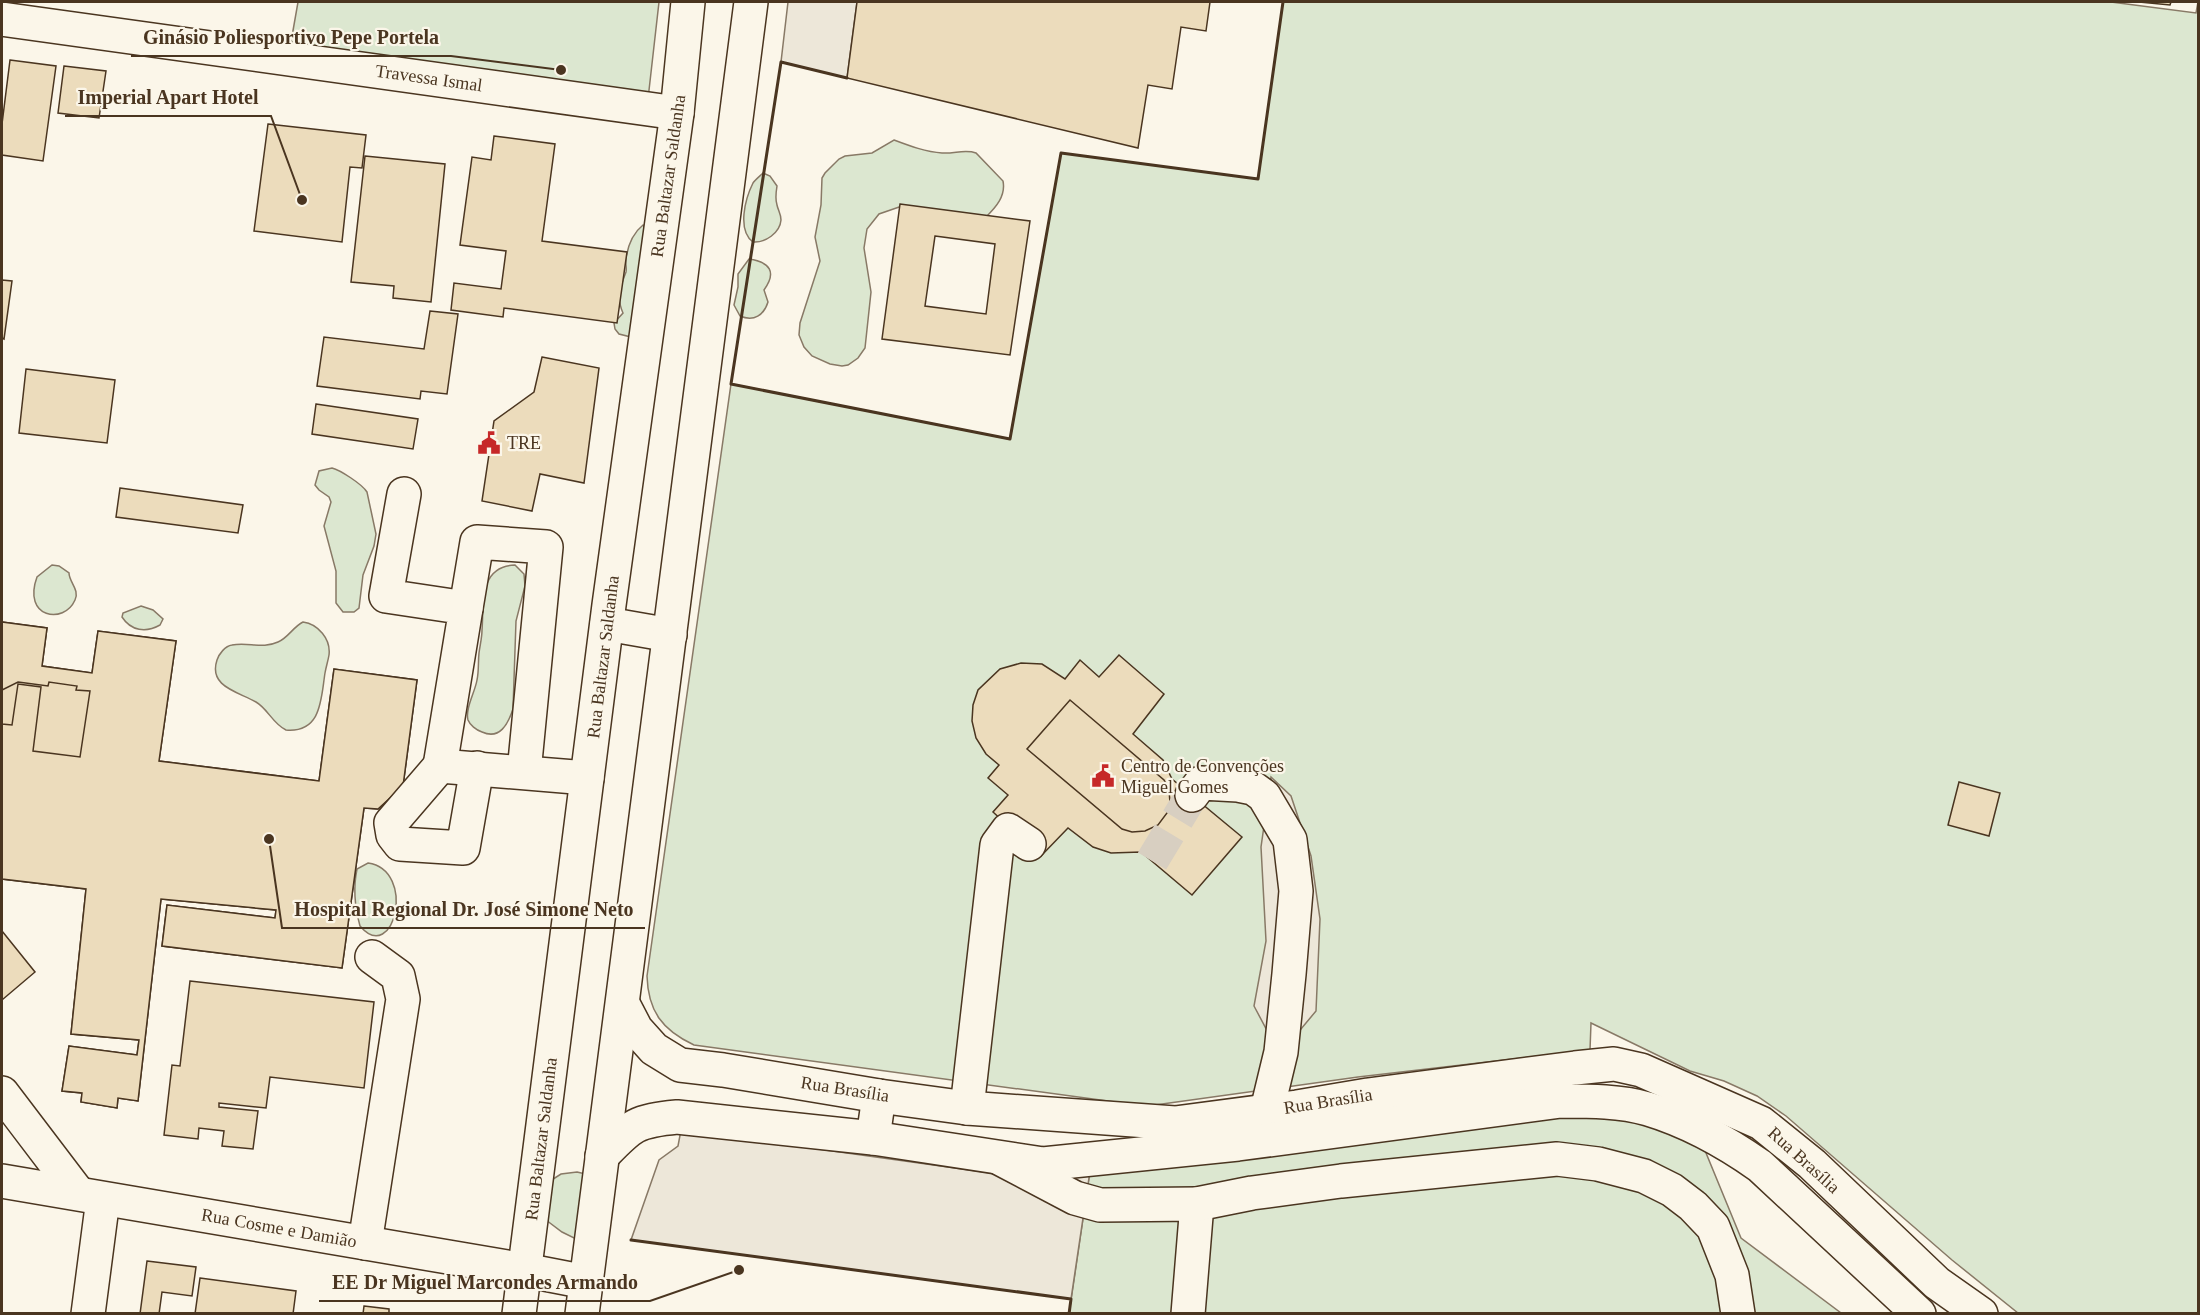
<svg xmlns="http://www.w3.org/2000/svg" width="2200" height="1315" viewBox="0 0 2200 1315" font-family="'Times New Roman',serif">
  <rect width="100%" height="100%" fill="#fbf6e9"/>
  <!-- green -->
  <g fill="#dce7d0" stroke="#887966" stroke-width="1.5">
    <polygon points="298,2 659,2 648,99 291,42"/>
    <path d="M 1283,2 L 2111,2 L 2196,13 L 2198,2 L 2198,1313 L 2018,1313 L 1952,1260 L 1786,1116 L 1757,1096 L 1724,1081 L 1690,1071 L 1591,1023 L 1590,1050 L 1358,1077 L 1155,1105 L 1137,1105 L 694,1045 C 662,1030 648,1011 647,976 L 731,384 L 1010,439 L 1061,153 L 1258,179 Z"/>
    <path d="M 894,140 C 910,146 926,152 942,153 C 954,154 965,149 976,153 L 1003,181 C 1006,196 996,207 986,217 L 902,206 L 879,214 L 867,229 L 864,248 L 871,292 L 865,348 L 858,358 L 848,365 L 842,366 L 830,364 L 812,356 L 804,347 L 799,335 L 800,323 L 820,261 L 815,237 L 821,205 L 822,178 L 825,173 L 839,159 L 845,156 L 872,153 Z"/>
    <path d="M 763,173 L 770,176 L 777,186 C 776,192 775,199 777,205 C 778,210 781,214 781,220 C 780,233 765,243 753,242 C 737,230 745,199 753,183 C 755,180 760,176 763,173 Z"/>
    <path d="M 643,225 L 649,234 L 631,337 L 619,334 L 615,329 L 614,323 L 623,313 C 616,297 620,288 626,272 C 627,268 625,263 626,258 C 628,245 633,233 643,225 Z"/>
    <path d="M 749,259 C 770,262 777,272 764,290 L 768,302 C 764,315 754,322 740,316 L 734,305 L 738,287 L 738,274 Z"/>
    <path d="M 332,468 C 340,470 362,484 367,492 L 376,534 L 374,546 L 363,575 L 359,608 L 354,612 L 343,612 L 336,603 L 336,571 L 324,526 L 331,502 L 329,497 L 319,490 L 315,485 L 319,471 Z"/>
    <path d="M 52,565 L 59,566 L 69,573 C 69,582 80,590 75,600 C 64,625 22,618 37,577 Z"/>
    <path d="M 515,565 L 524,574 L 525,586 L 516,621 L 513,709 C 508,724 500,740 482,732 C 476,730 470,725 468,720 C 465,709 475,692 477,680 C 479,671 478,662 479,653 C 480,645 482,638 482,630 C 484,606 478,566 515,565 Z"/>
    <path d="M 141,606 L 153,610 L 163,619 L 160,625 C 146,633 131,631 122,617 L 123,613 Z"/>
    <path d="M 303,622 C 318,624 331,639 329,655 C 328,661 326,667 325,673 C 321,698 322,733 286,730 C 273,724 268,709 256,702 C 239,692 208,687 217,660 C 219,654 225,646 232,645 C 248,642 263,649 278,642 C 288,638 293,627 303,622 Z"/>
    <path d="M 368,863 C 417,870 394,966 360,926 C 355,908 353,888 357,869 Z"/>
    <polygon points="1590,1108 1699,1136 1741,1238 1841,1313 1069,1314 1090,1171"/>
    <polygon points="577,1172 590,1175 576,1239 562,1232 546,1220 550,1181 561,1174"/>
  </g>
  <!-- parking -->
  <g fill="#ede7d9" stroke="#887966" stroke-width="1.5">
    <polygon points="788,2 857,2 847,78 781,62"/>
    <polygon points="1271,777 1291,796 1311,856 1320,919 1316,1011 1291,1041 1271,1038 1254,1006 1266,941 1261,847"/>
    <polygon points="681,1130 1019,1177 1090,1171 1071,1299 631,1240 659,1160 678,1146"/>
  </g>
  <!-- building -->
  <g fill="#ecdcbc" stroke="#4a3520" stroke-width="1.5" fill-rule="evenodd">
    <polygon points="857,2 1210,2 1206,31 1181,27 1172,89 1148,85 1138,148 847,78"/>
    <polygon points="2139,2 2171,2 2170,5"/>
    <polygon points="10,60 56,66 43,161 2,155 2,124"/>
    <polygon points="64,66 106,71 99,118 58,113"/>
    <polygon points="268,124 366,135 362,168 350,167 342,242 254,231"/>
    <polygon points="494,136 555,144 542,241 627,252 617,323 504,308 503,317 451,310 454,283 501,289 506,251 460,245 472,157 491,160"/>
    <polygon points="365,156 445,164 431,302 393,298 394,286 351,282"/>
    <path d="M 900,204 L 1030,221 L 1010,355 L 882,339 ZM 935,236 L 995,244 L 986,314 L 925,306 Z"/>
    <polygon points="2,280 12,281 4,339 2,338"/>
    <polygon points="430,311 458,314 447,394 421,391 420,399 317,386 324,337 424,349"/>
    <polygon points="542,357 599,368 584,483 540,474 532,511 482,501 494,421 534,392"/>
    <polygon points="26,369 115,380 107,443 19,433"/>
    <polygon points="316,404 418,419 413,449 312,434"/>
    <polygon points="120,488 243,505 238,533 116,517"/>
    <path d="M 2,622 L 47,628 L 42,666 L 92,673 L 98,631 L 176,641 L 159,761 L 319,781 L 334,669 L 417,680 L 403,786 L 378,809 L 364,808 L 342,968 L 162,946 L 167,905 L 275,918 L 276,910 L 161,899 L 138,1101 L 118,1098 L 117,1108 L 81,1102 L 82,1093 L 62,1091 L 69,1046 L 137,1055 L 139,1040 L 71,1034 L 86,889 L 2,879 ZM 148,844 L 282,860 L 278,890 L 163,879 L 162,890 L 142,888 Z"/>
    <polygon points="2,622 47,628 42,666 92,673 98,631 176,641 159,761 319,781 334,669 417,680 403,786 378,809 364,808 342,968 162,946 167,905 275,918 276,910 161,899 138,1101 118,1098 117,1108 81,1102 82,1093 62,1091 69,1046 137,1055 139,1040 71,1034 86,889 2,879"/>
    <polygon points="1119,655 1164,694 1133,734 1163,760 1172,779 1242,837 1192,895 1141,852 1111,853 1093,847 1068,828 1041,856 993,812 1008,795 988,778 999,765 986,754 976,738 972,721 973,705 978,690 1000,669 1021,663 1042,664 1065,679 1080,660 1099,677"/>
    <polygon points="18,682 48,686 49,682 77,686 76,690 90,691 80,757 33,751 41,687 18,684 12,725 2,724 2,690"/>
    <polygon points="1070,700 1164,780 1169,790 1170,803 1167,813 1158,825 1145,831 1132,832 1122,829 1027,749"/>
    <polygon points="1959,782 2000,793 1989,836 1948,825"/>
    <polygon points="2,931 35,972 2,1000"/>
    <polygon points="190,981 374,1002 364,1088 270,1077 266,1108 219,1103 219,1107 258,1111 253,1149 222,1146 224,1131 199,1128 198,1139 164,1135 172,1065 180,1066"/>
    <polygon points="147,1261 196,1267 192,1296 162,1292 159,1314 140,1314"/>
    <polygon points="200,1278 296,1291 293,1314 195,1314"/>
    <polygon points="364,1306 389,1309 389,1314 363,1314"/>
  </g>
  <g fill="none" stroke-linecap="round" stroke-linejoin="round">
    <!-- minor-tunnel -->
    <polyline stroke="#d8cfc1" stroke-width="33" stroke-dasharray="33 16" stroke-linecap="butt" points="1152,861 1192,795"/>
    <!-- minor casing -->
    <g stroke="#4a3520" stroke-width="36">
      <g id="minor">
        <polyline points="2,19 677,113"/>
        <polyline points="404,494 386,596 466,608 440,766 587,778"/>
        <polyline points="466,608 477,542 546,547 524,772"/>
        <polyline points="440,766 391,823 393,835 400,844 463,848 477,768"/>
        <polyline points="1192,795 1201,783 1238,785 1253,788 1264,796 1290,840 1296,891 1289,974 1281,1052 1267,1110"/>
        <polyline points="2,1093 78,1193"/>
        <polyline points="967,1108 997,845 1008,830 1029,844"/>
        <polyline points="873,1138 879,1096"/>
        <polyline points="1001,1159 1075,1198 1100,1205 1197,1204 1188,1314"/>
        <polyline points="2,1181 524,1270 586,1282"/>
        <polyline points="1197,1204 1252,1193 1341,1181 1557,1159 1598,1164 1644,1176 1672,1190 1693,1206 1713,1227 1732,1275 1738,1314"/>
        <polyline points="365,1243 403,999 398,976 372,957"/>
        <polyline points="88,1314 103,1199"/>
      </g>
    </g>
    <!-- major casing -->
    <g stroke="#4a3520" stroke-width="36">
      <g id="major">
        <polyline points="607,624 670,635"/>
        <polyline points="623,1004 636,1029 654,1049 680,1065 723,1070 879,1096 967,1108 1175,1123 1297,1107 1368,1095 1575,1068 1614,1064 1641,1070 1761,1123 1812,1164 1937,1283 1981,1314"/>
        <path d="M 602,1156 C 631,1126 634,1121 677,1117 L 873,1138 L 1043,1164 L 1238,1144 L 1561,1101 C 1590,1101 1621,1101 1648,1109 C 1688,1121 1726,1142 1760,1166 L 1919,1314"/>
        <polyline points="519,1314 609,605 677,113 688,2"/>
        <polyline points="582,1314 751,2"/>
      </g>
    </g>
    <!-- minor -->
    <use href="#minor" stroke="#fbf6e9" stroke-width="33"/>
    <!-- major -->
    <use href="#major" stroke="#fbf6e9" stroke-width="33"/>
    <!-- wall -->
    <g stroke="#4a3520" stroke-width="3">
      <polyline points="847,78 781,62 731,384 1010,439 1061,153 1258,179 1283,2"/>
      <polyline points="631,1240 1071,1299 1069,1314"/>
    </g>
  </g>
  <!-- icons -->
  <defs>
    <g id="civic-bare" transform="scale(1.8)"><path d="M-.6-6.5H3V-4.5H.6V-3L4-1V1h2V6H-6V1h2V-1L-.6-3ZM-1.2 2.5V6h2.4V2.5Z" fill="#c62828" stroke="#fbf6e9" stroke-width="2.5" paint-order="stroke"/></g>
  </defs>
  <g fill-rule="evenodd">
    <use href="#civic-bare" x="489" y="443"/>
    <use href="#civic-bare" x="1103" y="776"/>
  </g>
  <g text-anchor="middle" stroke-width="4.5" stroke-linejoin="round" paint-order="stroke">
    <!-- street labels -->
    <g font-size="18" fill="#4a3520" stroke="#fbf6e9">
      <text transform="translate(429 78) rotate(8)" y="6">Travessa Ismal</text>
      <text transform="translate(668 176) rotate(-82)" y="6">Rua Baltazar Saldanha</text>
      <text transform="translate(603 657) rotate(-83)" y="6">Rua Baltazar Saldanha</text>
      <text transform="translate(845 1089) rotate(9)" y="6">Rua Brasília</text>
      <text transform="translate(1328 1101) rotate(-9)" y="6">Rua Brasília</text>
      <text transform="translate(541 1139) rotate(-83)" y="6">Rua Baltazar Saldanha</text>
      <text transform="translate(1804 1160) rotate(42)" y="6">Rua Brasília</text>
      <text transform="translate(279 1228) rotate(10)" y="6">Rua Cosme e Damião</text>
    </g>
    <!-- poi labels -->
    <g font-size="18" fill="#4a3520" stroke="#fbf6e9" text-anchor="start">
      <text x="507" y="449">TRE</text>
      <text x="1121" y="772">Centro de Convenções<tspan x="1121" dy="21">Miguel Gomes</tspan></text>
    </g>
  </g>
  <!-- callouts -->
  <path fill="none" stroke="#4a3520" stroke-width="2" d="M561 70L451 56H131M302 200L271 116H65M269 839L282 928H645M739 1270L650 1301H319"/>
  <g fill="#4a3520" stroke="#fbf6e9" stroke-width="2">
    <circle cx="561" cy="70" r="6"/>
    <circle cx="302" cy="200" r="6"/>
    <circle cx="269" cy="839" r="6"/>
    <circle cx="739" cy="1270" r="6"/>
  </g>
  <g font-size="20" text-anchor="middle" font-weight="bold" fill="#4a3520" stroke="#fbf6e9" stroke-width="4.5" stroke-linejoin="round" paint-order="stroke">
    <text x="291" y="44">Ginásio Poliesportivo Pepe Portela</text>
    <text x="168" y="104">Imperial Apart Hotel</text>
    <text x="464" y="916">Hospital Regional Dr. José Simone Neto</text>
    <text x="485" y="1289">EE Dr Miguel Marcondes Armando</text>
  </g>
  <!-- border -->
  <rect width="2200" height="1315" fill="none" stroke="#4a3520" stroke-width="6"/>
</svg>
